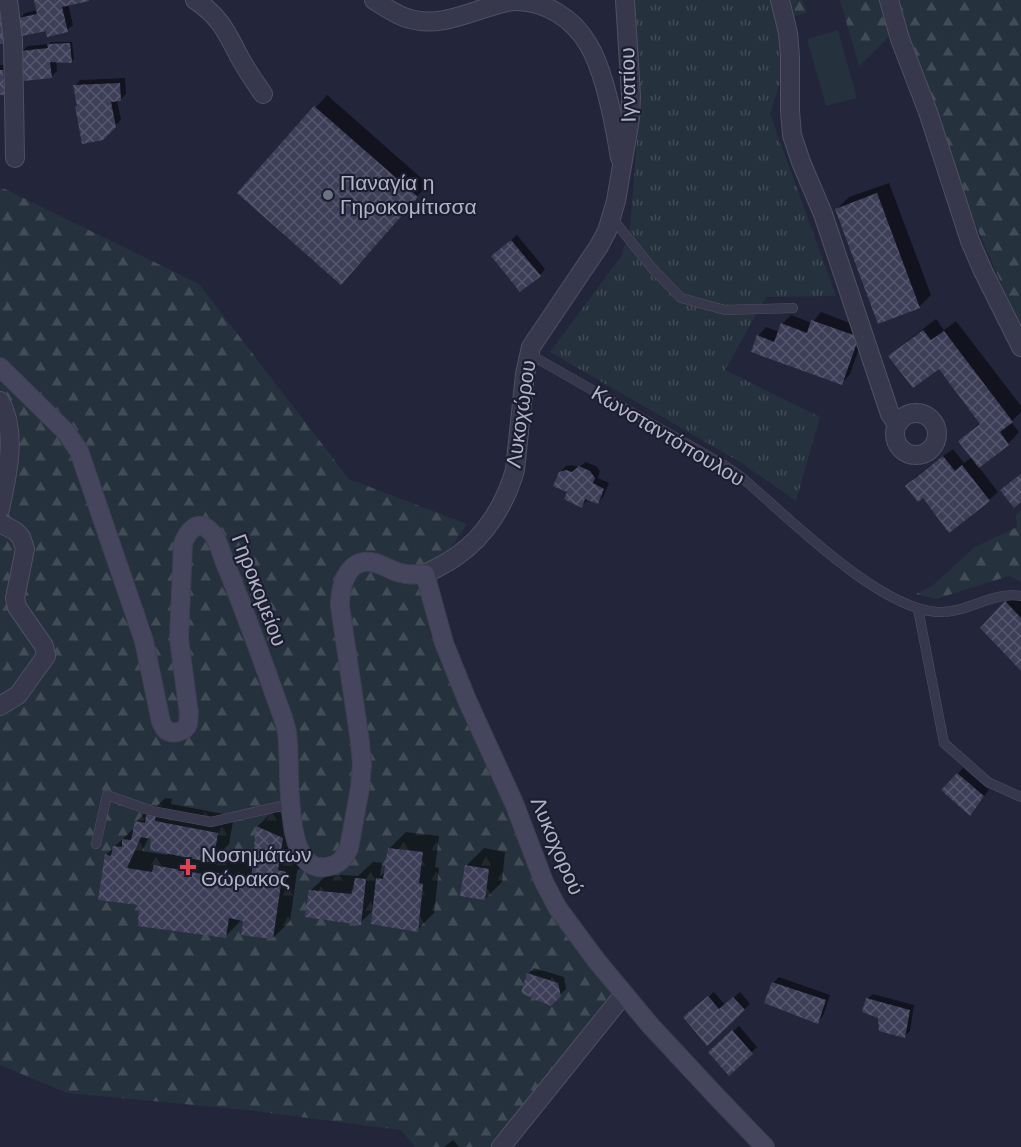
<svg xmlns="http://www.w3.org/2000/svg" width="1021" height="1147" viewBox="0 0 1021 1147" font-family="'DM Sans',sans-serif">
  <defs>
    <pattern id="grass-tufts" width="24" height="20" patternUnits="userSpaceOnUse" patternTransform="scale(1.5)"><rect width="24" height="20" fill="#25313c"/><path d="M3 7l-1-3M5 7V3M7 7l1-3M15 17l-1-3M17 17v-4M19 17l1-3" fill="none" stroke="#424c57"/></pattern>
    <pattern id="forest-firs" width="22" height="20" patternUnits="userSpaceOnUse" patternTransform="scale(1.5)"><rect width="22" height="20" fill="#25313c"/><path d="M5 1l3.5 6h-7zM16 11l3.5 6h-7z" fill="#424c57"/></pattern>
    <pattern id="building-cross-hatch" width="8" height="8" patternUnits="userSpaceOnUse" patternTransform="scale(1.5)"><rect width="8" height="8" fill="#3d3f58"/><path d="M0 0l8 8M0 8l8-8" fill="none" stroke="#57586e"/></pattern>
  </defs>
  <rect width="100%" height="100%" fill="#23253b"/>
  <!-- grass -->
  <polygon fill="url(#grass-tufts)" points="632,0 772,0 781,38 783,73 770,114 836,296 766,297 725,370 820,417 796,501 740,462 550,352 622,255 630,229 638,126 640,80"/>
  <!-- forest -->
  <g fill="url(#forest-firs)">
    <polygon points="791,0 802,0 807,13 794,16"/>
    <polygon points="840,0 879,0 890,35 859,66"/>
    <path d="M 897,0 L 1021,0 L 1021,327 C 983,243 946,158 917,71 C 910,48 904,24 897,0 Z"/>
    <polygon points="0,188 5,189 199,284 349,479 467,524 434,573 426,610 430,634 510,818 533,879 545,902 616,997 494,1147 415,1147 401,1130 247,1110 67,1093 0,1065"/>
    <polygon points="1021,510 1021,582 1009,576 936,599 916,594 932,586 975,547 1017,527 1016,515"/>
  </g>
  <!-- garden -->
  <polygon fill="#25313c" points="838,30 857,98 826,106 807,39"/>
  <!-- shadow -->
  <g fill="#0007" fill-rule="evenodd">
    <polygon points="36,0 86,0 68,4 73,25 67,30 47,29 19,19 25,13 38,10"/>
    <polygon points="51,42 72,42 74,59 72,61 56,60 57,71 51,77 22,51 28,46 49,44"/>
    <polygon points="0,65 8,65 9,87 4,93 0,93"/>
    <polygon points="125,78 126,94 120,100 117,100 121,120 102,139 75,86 80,80"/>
    <polygon points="327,95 428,184 353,271 240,193"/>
    <polygon points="889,183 931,295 919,307 837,209 849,197"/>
    <polygon points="517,235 545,269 540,275 498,251"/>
    <polygon points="821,312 866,329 850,374 842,383 758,336 766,327 779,332 782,324 791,315 812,323"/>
    <polygon points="936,319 944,330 956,321 1021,406 1021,412 1011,422 1019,432 1008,444 978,466 998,492 989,500 907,486 915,477 953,449 964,463 972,457 960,441 981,422 939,367 890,356 902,345"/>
    <polygon points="586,462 596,466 600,471 598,478 609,483 603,497 597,503 588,499 582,506 568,492 560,472 566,466 572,465 579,467"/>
    <polygon points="1018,591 1021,594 1021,668 982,628"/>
    <polygon points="963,768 989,790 970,814 943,790"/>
    <path d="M 165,798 L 172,799 L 171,804 L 234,816 L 229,844 L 216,857 L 229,859 L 232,856 L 254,861 L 257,827 L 274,810 L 300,821 L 302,866 L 297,871 L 290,921 L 273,938 L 244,917 L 226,936 L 140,903 L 106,855 L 132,830 L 133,830 L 136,822 L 153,805 L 157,806 ZM 149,837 L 152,838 L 169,852 L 167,855 L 142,851 Z"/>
    <polygon points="406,832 439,836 435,867 439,868 434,913 417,930 374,909 360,923 310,891 328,874 358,876 373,862 382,863 380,876 386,871 389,849"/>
    <polygon points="484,848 505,852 502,882 485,899 467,865"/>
    <polygon points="534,968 564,977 566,989 551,1004 528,974"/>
    <polygon points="779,977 830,995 823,1016 817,1022 773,983"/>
    <polygon points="714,992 725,1005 740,992 750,1004 707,1044 690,1012"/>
    <polygon points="873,994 914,1005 910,1031 905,1036 880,1017 867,999"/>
    <polygon points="739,1026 757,1047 729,1074 716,1046"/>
    <polygon points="453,1140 459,1147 444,1147"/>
  </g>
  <!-- building -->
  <g fill="url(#building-cross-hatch)">
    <polygon points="0,0 5,44 0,44"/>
    <polygon points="34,0 89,0 89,1 62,7 68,32 47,37 46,31 22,36 18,18 37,14"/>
    <polygon points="70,43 72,63 50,62 52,78 24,81 21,51 48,48 47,44"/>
    <polygon points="0,70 3,70 5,95 0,95"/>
    <polygon points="120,83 121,101 111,102 116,127 103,140 82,144 75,106 77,106 73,85"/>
    <polygon points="314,106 418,197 341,285 237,193"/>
    <polygon points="877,193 920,308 878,324 835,209"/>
    <polygon points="511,240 541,276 520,292 491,256"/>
    <polygon points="811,320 859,337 842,385 751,352 757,335 774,342 781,323 807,333"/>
    <polygon points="923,330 931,340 944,331 1013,422 1000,432 1009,445 979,468 958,441 980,424 939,369 913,388 888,356"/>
    <polygon points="943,456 955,471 962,465 990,501 949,533 923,498 918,502 905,486"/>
    <polygon points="579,466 590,471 595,478 593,483 604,489 598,504 585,499 582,508 564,499 567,492 553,486 559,472 566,470 572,472"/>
    <polygon points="1021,474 1021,502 1014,508 1000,490"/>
    <polygon points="1005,601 1021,618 1021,671 980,628"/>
    <polygon points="957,773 984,796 970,816 941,790"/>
    <polygon points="146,815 156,815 155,821 218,833 213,863 150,850 151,839 141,837 127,868 152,872 154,865 213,876 214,872 251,881 256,826 283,838 278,870 286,872 285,884 281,884 273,939 241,935 243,921 229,918 226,938 138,926 139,905 98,900 105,854 111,856 113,846 122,847 122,839 131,840 135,821 145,823"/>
    <polygon points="388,848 423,852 419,883 423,884 418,932 371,924 376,878 383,879"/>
    <polygon points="465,865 489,869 485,900 460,896"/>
    <polygon points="355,878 366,879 361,925 305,917 309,890 352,894"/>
    <polygon points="527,973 558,983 561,996 551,1006 521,993"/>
    <polygon points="772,982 826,1000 818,1024 764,1003"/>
    <polygon points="708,996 719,1009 733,997 745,1010 707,1046 683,1017"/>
    <polygon points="866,998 910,1010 905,1038 879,1031 878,1018 862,1012"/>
    <polygon points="732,1030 753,1054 729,1076 708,1052"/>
  </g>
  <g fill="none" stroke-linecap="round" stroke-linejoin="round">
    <!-- lane casing -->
    <g stroke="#4f5063" stroke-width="10">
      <g id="lane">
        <polyline points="612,218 652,268 681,298 725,310 793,308"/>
        <path d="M 529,354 L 724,465 L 740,476 C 786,515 877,608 937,612 C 966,614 992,591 1021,596"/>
        <polyline points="918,609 944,743 988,782 1021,797"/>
        <polyline points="96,844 107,795 152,811 211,822 290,804"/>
      </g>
    </g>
    <!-- street casing -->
    <g stroke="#4f5063" stroke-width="20">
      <g id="street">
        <polyline points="8,0 13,40 15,158"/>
        <path d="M 195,0 C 220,16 227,33 240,58 C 247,71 255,82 263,94"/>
        <path d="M 374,0 C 385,7 397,16 410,19 C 445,29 479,6 513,1 C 544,0 573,18 588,44 C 605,71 615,127 620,158"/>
        <polyline points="780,0 788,33 790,56 790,111 792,135 801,162 823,214 890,414 897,424"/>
        <polyline points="889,0 900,39 928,112 970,241 983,271 1021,347"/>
        <path d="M 0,401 C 18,432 7,476 0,509"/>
        <circle cx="916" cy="434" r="21"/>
        <polyline points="0,523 15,531 21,537 25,549 15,598 17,607 44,646 46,656 18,695 0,706"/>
        <path d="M 425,574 C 436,568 448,563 458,555 C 486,536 506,502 515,470 L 525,374 L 531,347 L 599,246 L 607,231 L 616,201 L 630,119 L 631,96 L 625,0"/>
        <polyline points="501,1147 624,994"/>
      </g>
    </g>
    <!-- secondary casing -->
    <g stroke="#3d3f51" stroke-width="20">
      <path id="secondary" d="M 0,367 L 66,432 L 79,451 L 144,641 L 161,722 C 162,724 164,728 166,730 C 173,735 185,732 188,724 C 189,720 188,717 189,714 L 179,639 L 183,544 C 187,532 197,519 209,530 C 218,537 221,553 225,563 C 246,613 264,665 282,715 C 284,721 286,727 287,733 C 292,760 280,875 326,867 C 339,865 344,859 349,848 L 360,788 L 362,765 L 360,742 L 340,606 C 340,588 346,559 371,562 C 380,563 388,569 397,572 C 406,575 416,575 425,574 L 444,643 L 467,700 L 514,803 L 544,882 L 557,907 L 596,960 L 650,1025 L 716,1096 L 765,1147"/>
    </g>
    <!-- lane -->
    <use href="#lane" stroke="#37384b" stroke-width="9"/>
    <!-- street -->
    <use href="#street" stroke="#37384b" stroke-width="18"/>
    <!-- secondary -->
    <use href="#secondary" stroke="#45465e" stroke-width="18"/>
  </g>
  <!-- markers -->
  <circle fill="#6b7280" stroke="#1c1e30" stroke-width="2" cx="328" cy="195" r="6"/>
  <path fill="#e0444e" stroke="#1c1e30" stroke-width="2" d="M185 858h6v6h6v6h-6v6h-6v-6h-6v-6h6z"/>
  <g text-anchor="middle" stroke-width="4.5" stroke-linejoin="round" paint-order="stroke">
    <!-- street labels -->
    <g font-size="21" fill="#b2b3c7" stroke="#1c1e30">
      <text transform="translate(628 85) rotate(-91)" y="7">Ιγνατίου</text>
      <text transform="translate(521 414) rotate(-82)" y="7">Λυκοχώρου</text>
      <text transform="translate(668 436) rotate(31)" y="7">Κωνσταντόπουλου</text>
      <text transform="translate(259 590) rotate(69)" y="7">Γηροκομείου</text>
      <text transform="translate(557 846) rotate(67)" y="7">Λυκοχορού</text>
    </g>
    <!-- poi labels -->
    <g font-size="21" fill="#b2b3c7" stroke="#1c1e30" text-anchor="start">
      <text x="340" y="190">Παναγία η<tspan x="340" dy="24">Γηροκομίτισσα</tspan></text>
      <text x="201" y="862">Νοσημάτων<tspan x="201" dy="24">Θώρακος</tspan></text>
    </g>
  </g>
</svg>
